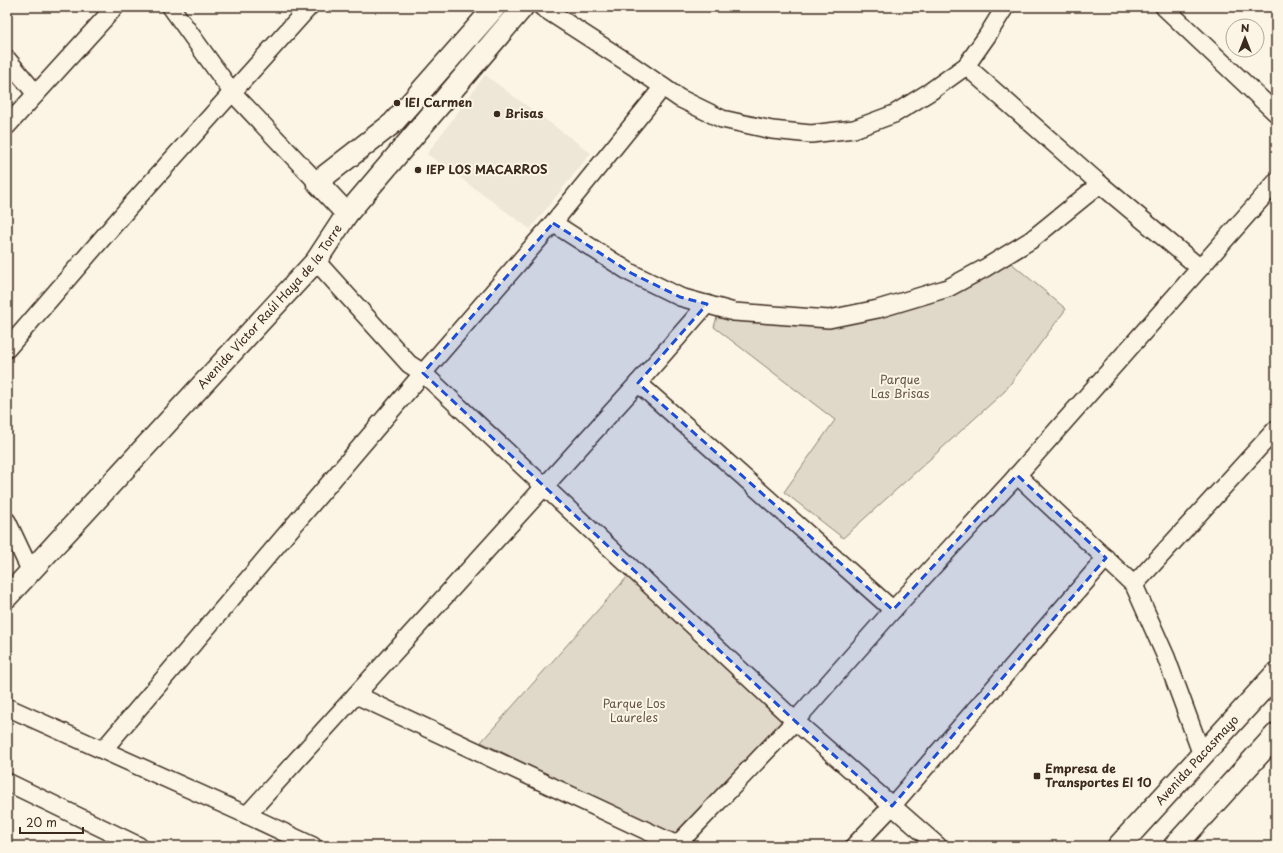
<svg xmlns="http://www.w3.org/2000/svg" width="1283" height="853" viewBox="0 0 1283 853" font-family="'Playpen Sans',sans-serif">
  <rect width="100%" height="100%" fill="#fcf5e5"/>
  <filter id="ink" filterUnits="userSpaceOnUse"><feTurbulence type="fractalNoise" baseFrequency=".025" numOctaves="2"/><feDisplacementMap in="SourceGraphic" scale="8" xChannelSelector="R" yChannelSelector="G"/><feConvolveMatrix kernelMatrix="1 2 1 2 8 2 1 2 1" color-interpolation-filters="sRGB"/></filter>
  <g filter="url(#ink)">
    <!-- built -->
    <polygon fill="#eee6d6" points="485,75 591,153 530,229 427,154"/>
    <!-- green -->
    <g fill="#e0d8c8" stroke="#8e8173">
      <polygon points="1010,262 1066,309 1005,391 843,538 784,492 835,420 714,327 717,317 829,326"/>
      <polygon points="628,576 784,721 675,836 481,742"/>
    </g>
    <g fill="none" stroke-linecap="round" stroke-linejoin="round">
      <!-- minor casing -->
      <g stroke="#3b2a1e" stroke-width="20">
        <g id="minor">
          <polyline points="171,7 232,92 317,182"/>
          <polyline points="542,7 633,66 679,98 722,119 772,130 811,134 854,129 894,114 931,91 966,66 987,36 1005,7"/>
          <polyline points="1164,7 1276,113"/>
          <polyline points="7,59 36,94"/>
          <polyline points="966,66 1100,184 1200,268"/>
          <polyline points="7,126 115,7"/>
          <polyline points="553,223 631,273 680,297 734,312 829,319 878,309 948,288 985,268 1031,240 1100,184"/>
          <polyline points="316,261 409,364 423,373 795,721 938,846"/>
          <polyline points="7,349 131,205 309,7"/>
          <polyline points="638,383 893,610"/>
          <polyline points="1017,475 1134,585 1166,657 1202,755"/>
          <polyline points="7,521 31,572"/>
          <polyline points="1134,585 1276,429"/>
          <polyline points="356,695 677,845"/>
          <polyline points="7,707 247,815 313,846"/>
          <polyline points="103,750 423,373 553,223 663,87"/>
          <polyline points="7,782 139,846"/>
          <polyline points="247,815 638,383 707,304"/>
          <polyline points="676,846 795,721 893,610 1012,481 1276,182"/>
          <polyline points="854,846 892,806 1106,558"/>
        </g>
      </g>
      <!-- tertiary casing -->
      <g stroke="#3b2a1e" stroke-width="24">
        <g id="tertiary">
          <polyline points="347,214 317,182 393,123 495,7"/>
          <path id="s1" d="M 7,597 L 316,261 L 347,214 L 523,7"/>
        </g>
      </g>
      <!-- secondary casing -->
      <g stroke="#3b2a1e" stroke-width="25">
        <g id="secondary">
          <path id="s2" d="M 1119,846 L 1276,674"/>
          <polyline points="1175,846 1276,735"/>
        </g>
      </g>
      <!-- minor -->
      <use href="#minor" stroke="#fcf5e5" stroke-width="17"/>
      <!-- tertiary -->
      <use href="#tertiary" stroke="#fcf5e5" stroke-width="21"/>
      <!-- secondary -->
      <use href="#secondary" stroke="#fcf5e5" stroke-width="22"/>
    </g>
  </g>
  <!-- marked area -->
  <path fill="#1d4ed8" fill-opacity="0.2" stroke="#1d4ed8" stroke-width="3" stroke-dasharray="8 5" stroke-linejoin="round" d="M 553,223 L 631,273 L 680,297 L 707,304 L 638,383 L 893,610 L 1017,475 L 1106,558 L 892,806 L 795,721 L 423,373 Z"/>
  <!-- markers -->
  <g fill="#3b2a1e" stroke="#fcf5e5" stroke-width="1.5">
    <circle cx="397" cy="103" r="4"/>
    <circle cx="497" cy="114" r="4"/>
    <circle cx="418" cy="170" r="4"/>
    <rect x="1033" y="772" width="8" height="8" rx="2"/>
  </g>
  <g text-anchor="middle" stroke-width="4" stroke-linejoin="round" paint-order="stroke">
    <!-- poi labels -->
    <g font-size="12" font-weight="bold" fill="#3b2a1e" stroke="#fcf5e5" text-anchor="start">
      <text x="405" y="107">IEI Carmen</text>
      <text x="505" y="118">Brisas</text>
      <text x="426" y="174">IEP LOS MACARROS</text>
      <text x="1045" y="773">Empresa de<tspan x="1045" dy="14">Transportes El 10</tspan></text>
    </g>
    <!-- street labels -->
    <g font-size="12" fill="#3b2a1e" stroke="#fcf5e5">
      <text dy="4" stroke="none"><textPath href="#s1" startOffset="392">Avenida Víctor Raúl Haya de la Torre</textPath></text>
      <text dy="4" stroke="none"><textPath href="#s2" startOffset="116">Avenida Pacasmayo</textPath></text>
    </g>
    <!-- park labels -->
    <g font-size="12" fill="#645648" stroke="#fcf5e5">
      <text x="900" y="384">Parque<tspan x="900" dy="14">Las Brisas</tspan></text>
      <text x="634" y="708">Parque Los<tspan x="634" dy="14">Laureles</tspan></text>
    </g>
  </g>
  <!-- margin -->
  <rect width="1283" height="853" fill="none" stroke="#fcf5e5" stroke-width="24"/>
  <rect x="12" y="12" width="1259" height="829" fill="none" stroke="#3b2a1e" stroke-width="1.5" filter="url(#ink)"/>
  <!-- north arrow -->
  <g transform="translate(1245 38)"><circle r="19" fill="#fcf5e5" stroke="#afa495"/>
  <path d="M0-3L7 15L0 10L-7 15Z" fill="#3b2a1e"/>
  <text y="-6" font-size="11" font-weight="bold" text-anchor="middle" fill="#3b2a1e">N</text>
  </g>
  <!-- scale -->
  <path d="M20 827v6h63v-6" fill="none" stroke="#3b2a1e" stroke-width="2"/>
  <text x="26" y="827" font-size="12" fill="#3b2a1e" stroke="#fcf5e5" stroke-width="3" paint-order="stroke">20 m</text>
</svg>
